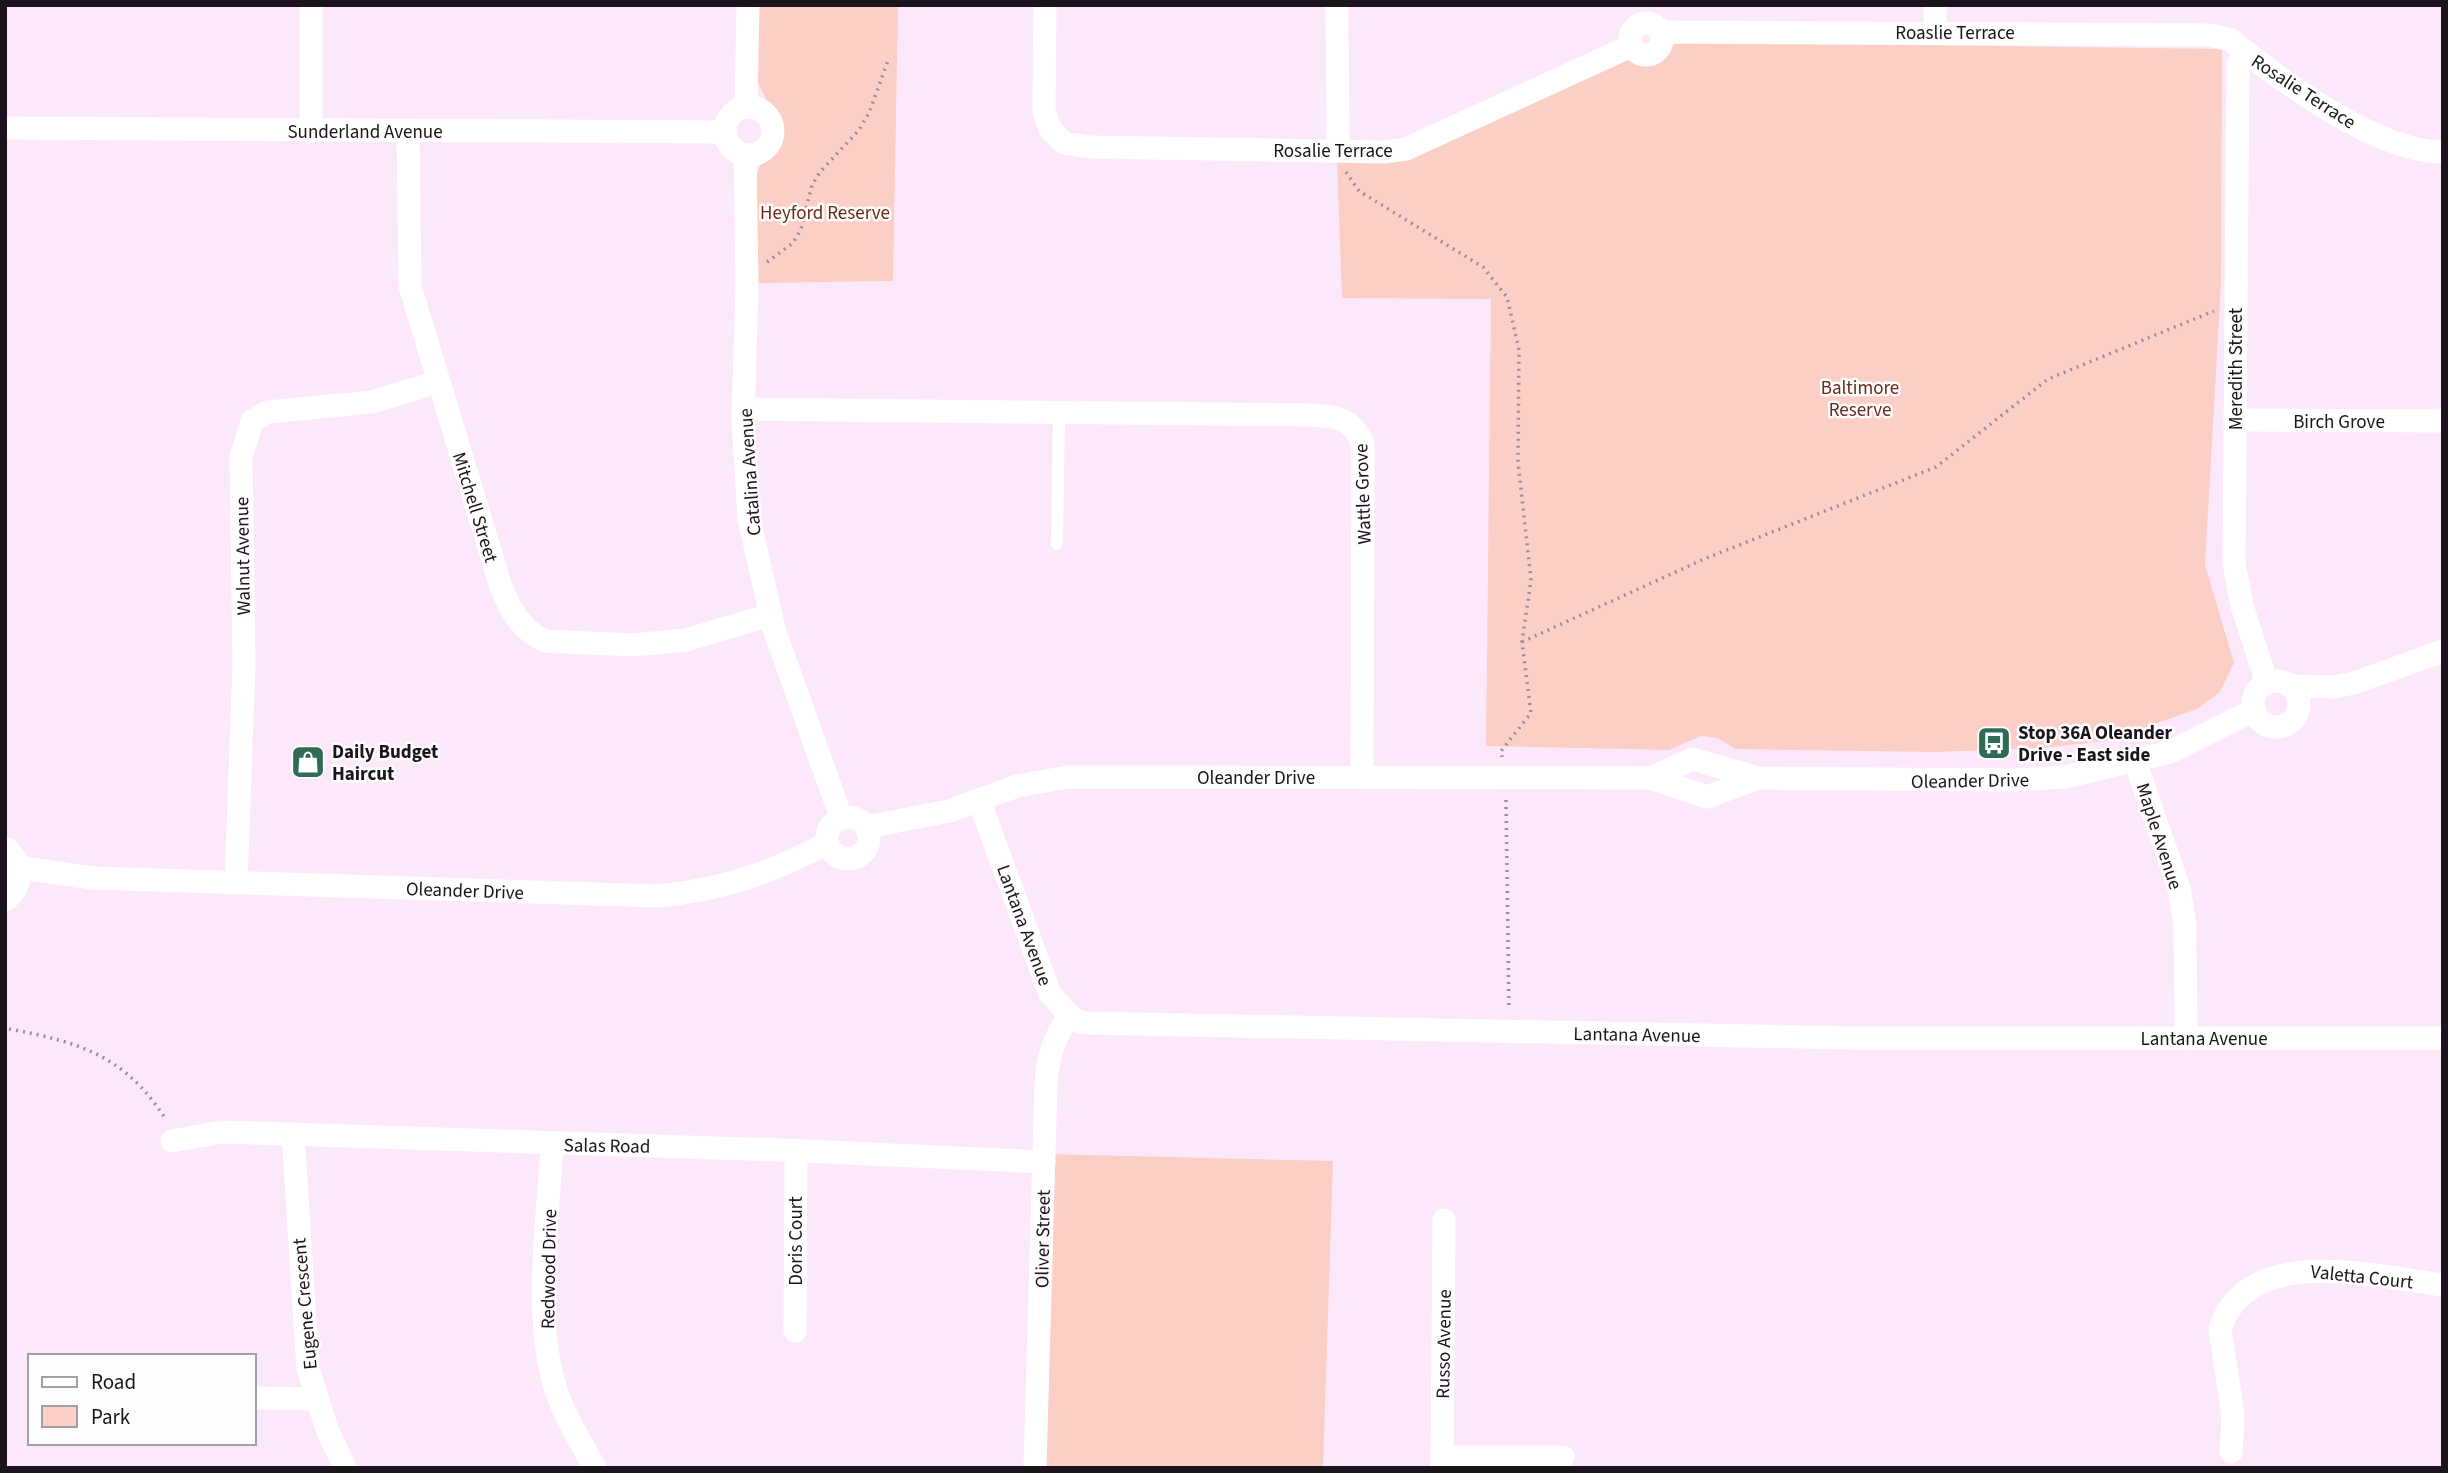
<svg xmlns="http://www.w3.org/2000/svg" width="2448" height="1473" viewBox="0 0 2448 1473" font-family="'Source Sans 3',sans-serif">
  <rect width="100%" height="100%" fill="#fce8fb"/>
  <!-- green -->
  <g fill="#fbcfc6">
    <polygon points="758,5 898,5 893,281 757,283 757,174 760,165 777,144 780,128 757,81"/>
    <path d="M 1678,42 L 2222,49 L 2221,283 L 2205,565 L 2234,663 L 2220,692 L 2197,709 L 2106,741 L 2040,748 L 1936,752 L 1736,749 L 1717,738 L 1701,736 L 1669,750 L 1486,746 L 1491,299 L 1342,298 L 1337,161 L 1383,160 L 1632,57 C 1654,63 1660,52 1678,42 Z"/>
    <polygon points="1044,1154 1333,1161 1323,1468 1035,1468"/>
  </g>
  <g fill="none" stroke-linecap="round" stroke-linejoin="round">
    <!-- path -->
    <g stroke="#9c8d9c" stroke-width="3.5" stroke-dasharray="2 5" stroke-linecap="butt">
      <polyline points="1346,172 1359,191 1483,267 1507,297 1519,350 1518,462 1531,580 1522,642 1531,713 1501,751 1502,757"/>
      <polyline points="767,262 793,243 801,229 812,185 820,172 859,130 869,113 889,58"/>
      <polyline points="1522,642 1704,559 1936,467 2048,379 2214,311"/>
      <polyline points="1506,800 1509,1009"/>
      <path d="M 9,1029 C 79,1042 124,1055 165,1118"/>
    </g>
    <!-- service -->
    <polyline stroke="#fff" stroke-width="12" points="1057,544 1059,415"/>
    <!-- minor -->
    <g stroke="#fff" stroke-width="23">
      <polyline points="1045,5 1044,111 1050,129 1064,143 1090,147 1384,152 1406,149 1631,46"/>
      <polyline points="1337,5 1338,150"/>
      <circle cx="1646" cy="39" r="16"/>
      <polyline points="1935,31 1935,5"/>
      <path d="M 1660,32 L 2210,35 L 2231,40 C 2281,81 2377,152 2443,152"/>
      <polyline points="2245,52 2238,66 2234,563 2242,606 2267,683"/>
      <polyline points="746,107 748,5"/>
      <circle cx="749" cy="131" r="24"/>
      <polyline points="5,128 724,132"/>
      <polyline points="311,131 311,5"/>
      <path d="M 408,131 L 410,286 L 501,587 C 511,611 520,629 545,641 L 633,645 L 686,640 L 770,615"/>
      <polyline points="745,155 747,283 743,423 749,519 774,629 841,817"/>
      <path d="M 743,409 L 1310,415 C 1336,416 1352,418 1363,444 L 1362,777"/>
      <polyline points="2235,420 2443,421"/>
      <circle cx="2276" cy="704" r="23"/>
      <polyline points="2291,686 2333,687 2354,683 2443,651"/>
      <polyline points="2135,761 2179,888 2185,925 2186,1038"/>
      <polyline points="1651,778 1692,759 1758,778 2013,780 2065,777 2170,752 2254,710"/>
      <polyline points="979,800 1050,994 1074,1020 1086,1023 1850,1038 2443,1038"/>
      <circle cx="848" cy="838" r="21"/>
      <polyline points="867,827 949,811 1017,786 1068,777 1651,778 1707,797 1758,778"/>
      <path d="M 16,867 L 93,878 L 658,896 C 721,890 772,873 827,843"/>
      <polyline points="236,883 244,664 241,457 252,421 268,412 372,402 437,382"/>
      <polyline points="293,1134 308,1369 327,1429 345,1468"/>
      <polyline points="172,1141 222,1132 782,1150 1044,1162"/>
      <path d="M 552,1144 C 548,1222 531,1328 560,1401 C 569,1424 583,1446 595,1468"/>
      <polyline points="795,1331 796,1150"/>
      <polyline points="254,1398 317,1399"/>
      <path d="M 2231,1452 L 2233,1415 L 2220,1329 C 2247,1242 2378,1277 2443,1285"/>
      <polyline points="1442,1457 1563,1457"/>
      <path d="M 1035,1468 L 1046,1083 C 1048,1056 1054,1038 1069,1016"/>
      <polyline points="1442,1468 1444,1220"/>
    </g>
    <!-- tertiary -->
    <path stroke="#fff" stroke-width="30" d="M 5,852 C 20,866 19,883 5,896"/>
  </g>
  <!-- icons -->
  <defs>
    <g id="bus-square" transform="scale(1.75)"><rect x="-9" y="-9" width="18" height="18" rx="4" fill="#306b55" stroke="#fdfdfd"/><path d="M-5-6H5V4H4V6H2V4H-2V6H-4V4H-5ZM-3.5-4V0h7V-4ZM-3.5 1.2v1.5H-2V1.2ZM2 1.2v1.5H3.5V1.2Z" fill="#fff"/></g>
    <g id="shop-square" transform="scale(1.75)"><rect x="-9" y="-9" width="18" height="18" rx="4" fill="#306b55" stroke="#fdfdfd"/><path d="M-5-2.5h2.3a2.7 3.5 0 0 1 5.4 0H5L5.5 6h-11ZM-1.5-2.5h3a1.5 2.3 0 0 0-3 0Z" fill="#fff"/></g>
  </defs>
  <g fill-rule="evenodd">
    <use href="#bus-square" x="1994" y="743"/>
    <use href="#shop-square" x="308" y="762"/>
  </g>
  <g text-anchor="middle" stroke-width="5" stroke-linejoin="round" paint-order="stroke">
    <!-- street labels -->
    <g font-size="19" fill="#1c141c" stroke="#fdfdfd">
      <text x="1955" y="39">Roaslie Terrace</text>
      <text transform="translate(2304 91) rotate(33)" y="7">Rosalie Terrace</text>
      <text x="365" y="138">Sunderland Avenue</text>
      <text x="1333" y="157">Rosalie Terrace</text>
      <text transform="translate(2235 369) rotate(-90)" y="7">Meredith Street</text>
      <text x="2339" y="428">Birch Grove</text>
      <text transform="translate(749 472) rotate(-94)" y="7">Catalina Avenue</text>
      <text transform="translate(1362 494) rotate(-92)" y="7">Wattle Grove</text>
      <text transform="translate(476 507) rotate(73)" y="7">Mitchell Street</text>
      <text transform="translate(242 556) rotate(-91)" y="7">Walnut Avenue</text>
      <text x="1256" y="784">Oleander Drive</text>
      <text transform="translate(1970 780) rotate(-1)" y="7">Oleander Drive</text>
      <text transform="translate(2160 836) rotate(72)" y="7">Maple Avenue</text>
      <text transform="translate(465 890) rotate(2)" y="7">Oleander Drive</text>
      <text transform="translate(1025 925) rotate(70)" y="7">Lantana Avenue</text>
      <text transform="translate(1637 1034) rotate(1)" y="7">Lantana Avenue</text>
      <text x="2204" y="1045">Lantana Avenue</text>
      <text transform="translate(607 1145) rotate(1)" y="7">Salas Road</text>
      <text transform="translate(1042 1239) rotate(-89)" y="7">Oliver Street</text>
      <text transform="translate(795 1241) rotate(-90)" y="7">Doris Court</text>
      <text transform="translate(548 1269) rotate(-89)" y="7">Redwood Drive</text>
      <text transform="translate(2362 1276) rotate(6)" y="7">Valetta Court</text>
      <text transform="translate(304 1304) rotate(-95)" y="7">Eugene Crescent</text>
      <text transform="translate(1443 1344) rotate(-89)" y="7">Russo Avenue</text>
    </g>
    <!-- park labels -->
    <g font-size="19" fill="#6c2a1d" stroke="#fdfdfd">
      <text x="825" y="219">Heyford Reserve</text>
      <text x="1860" y="394">Baltimore<tspan x="1860" dy="22">Reserve</tspan></text>
    </g>
    <!-- poi labels -->
    <g font-size="19" font-weight="bold" fill="#1c141c" stroke="#fdfdfd" text-anchor="start">
      <text x="2018" y="739">Stop 36A Oleander<tspan x="2018" dy="22">Drive - East side</tspan></text>
      <text x="332" y="758">Daily Budget<tspan x="332" dy="22">Haircut</tspan></text>
    </g>
  </g>
  <!-- border -->
  <rect width="2448" height="1473" fill="none" stroke="#1c141c" stroke-width="14"/>
  <!-- legend -->
  <rect x="28" y="1354" width="228" height="91" fill="#fdfdfd" stroke="#a3a0a3" stroke-width="2"/>
  <rect x="42" y="1377" width="35" height="10" fill="#ffffff" stroke="#a3a0a3" stroke-width="2"/>
  <text x="91" y="1389" font-size="21" fill="#1c141c">Road</text>
  <rect x="42" y="1406" width="35" height="21" fill="#fbcfc6" stroke="#a3a0a3" stroke-width="2"/>
  <text x="91" y="1424" font-size="21" fill="#1c141c">Park</text>
</svg>
